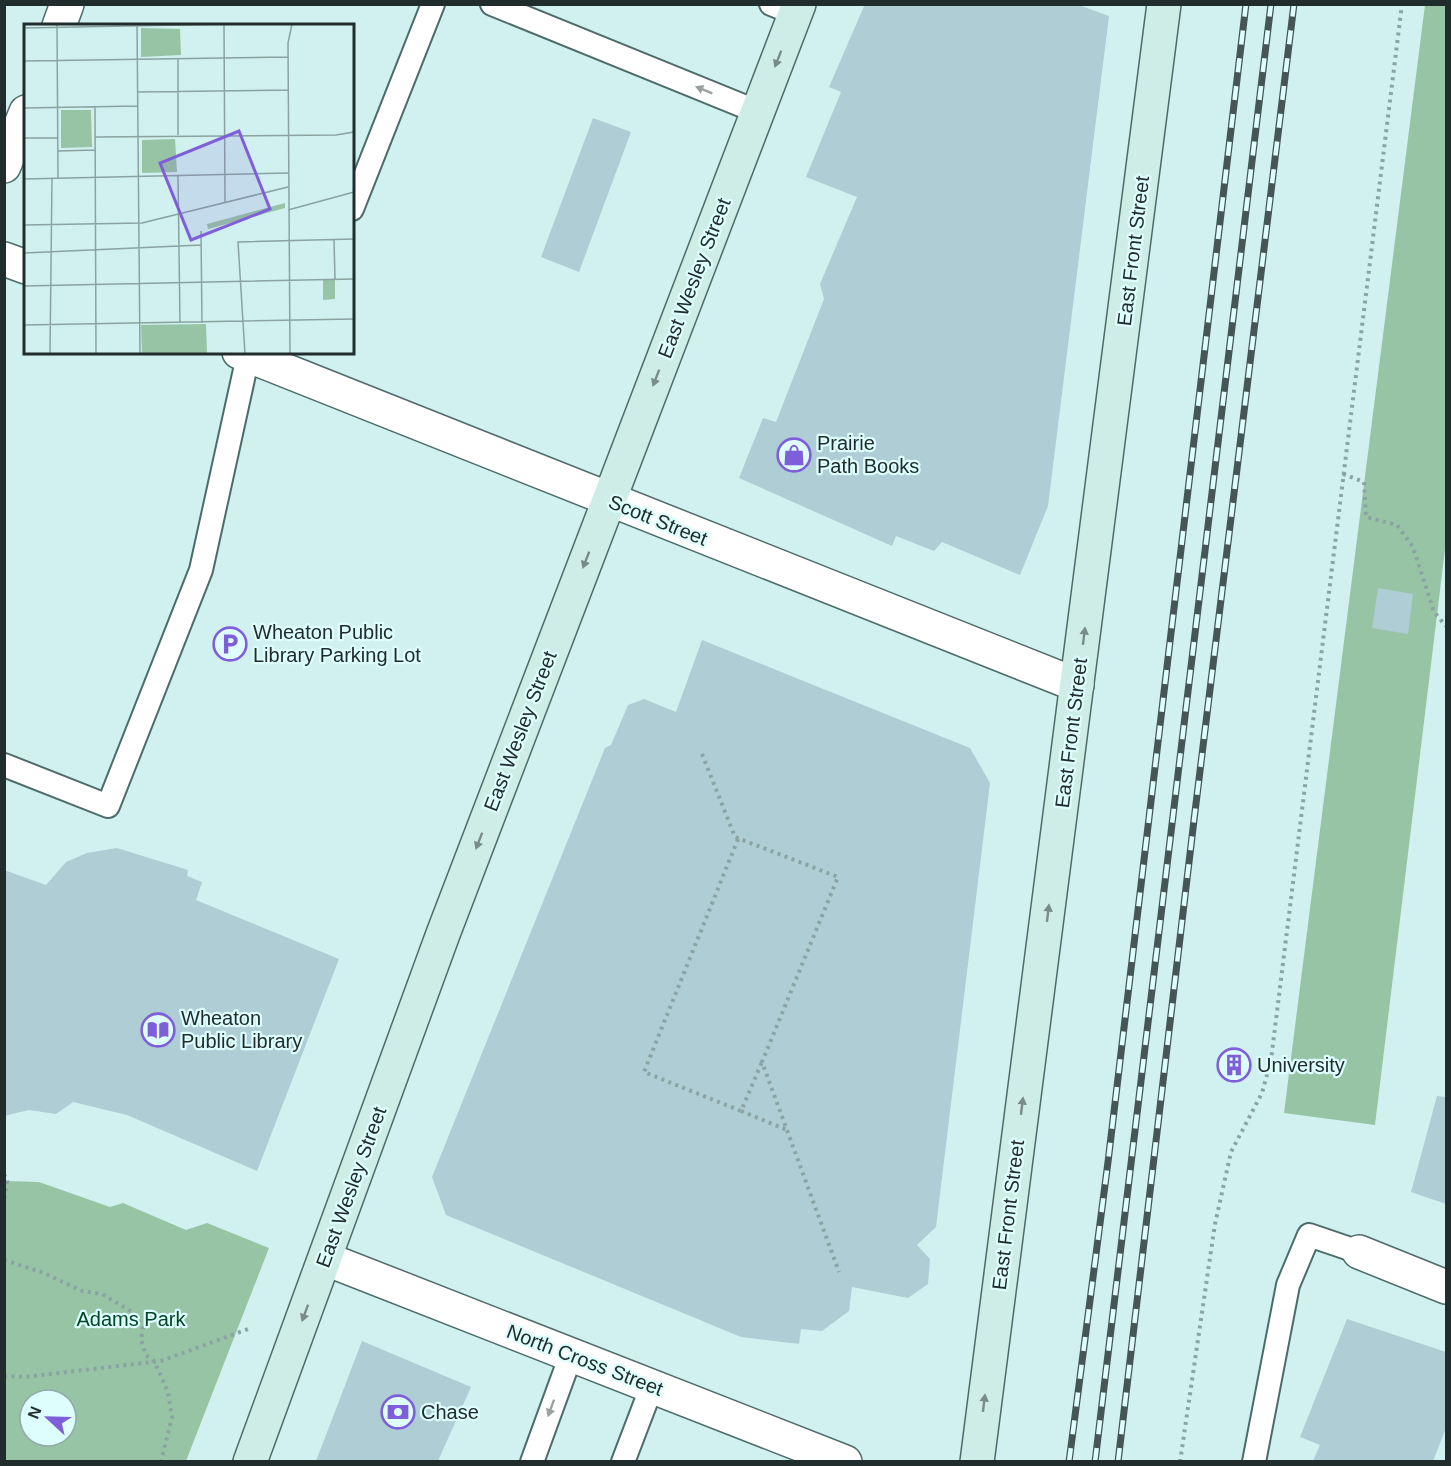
<svg xmlns="http://www.w3.org/2000/svg" width="1451" height="1466" viewBox="0 0 1451 1466" font-family="Arial,sans-serif">
  <rect width="100%" height="100%" fill="#d0f1ef"/>
  <!-- green -->
  <g fill="#97c4a5" fill-rule="evenodd">
    <polygon points="1425,5 1446,5 1446,541 1375,1125 1284,1113"/>
    <path d="M 5,1178 L 7,1181 L 39,1182 L 110,1207 L 123,1203 L 186,1230 L 207,1223 L 269,1248 L 186,1461 L 5,1461 ZM 30,1400 L 66,1400 L 66,1436 L 30,1436 Z"/>
  </g>
  <!-- building -->
  <g fill="#afcdd4">
    <polygon points="865,4 1076,4 1109,16 1048,506 1020,575 942,542 934,551 896,536 892,546 739,478 763,418 776,422 824,299 820,284 857,197 806,177 841,92 829,87"/>
    <polygon points="593,118 631,132 579,272 541,257"/>
    <polygon points="1378,588 1413,594 1408,634 1372,628"/>
    <polygon points="702,640 970,748 990,783 936,1227 917,1245 930,1259 928,1284 908,1298 852,1287 849,1311 822,1331 801,1329 799,1344 741,1337 446,1215 432,1177 605,748 611,745 628,705 644,699 676,712"/>
    <polygon points="117,848 188,870 187,876 202,882 196,900 339,959 257,1171 127,1115 73,1102 56,1114 29,1110 4,1116 4,870 46,885 66,862 87,853"/>
    <polygon points="1437,1096 1446,1097 1446,1204 1411,1192"/>
    <polygon points="1347,1319 1446,1352 1446,1428 1433,1461 1313,1461 1320,1445 1300,1437"/>
    <polygon points="362,1341 471,1387 438,1461 316,1461"/>
  </g>
  <g fill="none" stroke-linecap="round" stroke-linejoin="round">
    <!-- lane casing -->
    <g stroke="#4e6b6a" stroke-width="26">
      <g id="lane">
        <polyline points="492,4 758,112"/>
        <polyline points="771,4 796,14"/>
        <polyline points="352,209 433,4"/>
        <polyline points="4,765 108,806 201,570 248,356"/>
        <polyline points="532,1462 571,1355"/>
        <polyline points="623,1462 652,1386"/>
        <polyline points="1254,1462 1288,1285 1309,1235 1359,1252"/>
      </g>
    </g>
    <!-- street casing -->
    <g stroke="#4e6b6a" stroke-width="36">
      <g id="street">
        <polyline points="59,26 67,4"/>
        <polyline points="4,166 26,112"/>
        <polyline points="4,259 26,267"/>
        <polyline points="239,352 1077,685"/>
        <polyline points="1359,1252 1446,1287"/>
        <polyline points="326,1259 845,1462"/>
      </g>
    </g>
    <!-- secondary casing -->
    <g stroke="#4e6b6a" stroke-width="36">
      <g id="secondary">
        <polyline points="250,1462 443,934 799,4"/>
        <polyline points="977,1462 1164,4"/>
      </g>
    </g>
    <!-- path -->
    <g stroke="#8ba4a3" stroke-width="4" stroke-dasharray="3 4.5" stroke-linecap="butt">
      <polyline points="1343,474 1364,482 1366,517 1397,525 1413,547 1434,612 1446,626"/>
      <polyline points="702,754 735,837 838,877 762,1062 839,1272"/>
      <polyline points="738,839 644,1072 741,1111 762,1062"/>
      <polyline points="741,1111 787,1130"/>
      <polyline points="4,1174 7,1181 4,1201"/>
      <polyline points="4,1260 44,1273 82,1291 102,1294 134,1313 143,1328 141,1340 146,1355 154,1361 161,1376 168,1392 172,1417 161,1462"/>
      <polyline points="4,1376 25,1377 161,1361 251,1328"/>
      <polyline points="1180,1462 1215,1224 1231,1152 1262,1093 1271,1060 1402,4"/>
    </g>
    <!-- lane -->
    <use href="#lane" stroke="#fff" stroke-width="22"/>
    <!-- street -->
    <use href="#street" stroke="#fff" stroke-width="33"/>
    <!-- secondary -->
    <use href="#secondary" stroke="#ceede6" stroke-width="33"/>
    <!-- rail casing -->
    <g stroke="#465656" stroke-width="7">
      <g id="rail">
        <polyline points="1069,1462 1108,1162 1246,4"/>
        <polyline points="1095,1462 1271,4"/>
        <polyline points="1118,1462 1194,820 1294,4"/>
      </g>
    </g>
    <!-- rail -->
    <use href="#rail" stroke="#ddfefd" stroke-width="4.5" stroke-dasharray="14" stroke-linecap="butt"/>
  </g>
  <!-- one-way arrows -->
  <defs><path id="oneway-solid" d="M-6-.8H1V-3.2L6.5 0L1 3.2V.8H-6Z" transform="scale(1.5)"/></defs>
  <g fill="#788d8a">
    <use href="#oneway-solid" transform="translate(778 59) rotate(111)"/>
    <use href="#oneway-solid" transform="translate(656 378) rotate(111)"/>
    <use href="#oneway-solid" transform="translate(586 560) rotate(111)"/>
    <use href="#oneway-solid" transform="translate(1084 636) rotate(-83)"/>
    <use href="#oneway-solid" transform="translate(479 841) rotate(111)"/>
    <use href="#oneway-solid" transform="translate(1048 913) rotate(-83)"/>
    <use href="#oneway-solid" transform="translate(1022 1106) rotate(-83)"/>
    <use href="#oneway-solid" transform="translate(305 1313) rotate(110)"/>
    <use href="#oneway-solid" transform="translate(984 1403) rotate(-83)"/>
  </g>
  <g fill="#9ba0a0">
    <use href="#oneway-solid" transform="translate(704 90) rotate(-158)"/>
    <use href="#oneway-solid" transform="translate(551 1408) rotate(110)"/>
  </g>
  <!-- icons -->
  <defs>
    <g id="shop-ring" transform="scale(1.725)"><circle r="9.5" fill="#ddfefd" stroke="#7f5ed9" stroke-width="1.5"/><path d="M-5-2.5h2.3a2.7 3.5 0 0 1 5.4 0H5L5.5 6h-11ZM-1.5-2.5h3a1.5 2.3 0 0 0-3 0Z" fill="#7f5ed9"/></g>
    <g id="parking-ring" transform="scale(1.725)"><circle r="9.5" fill="#ddfefd" stroke="#7f5ed9" stroke-width="1.5"/><path d="M-3.5-5.5H1a3.5 3.5 0 0 1 0 7H-1V5.5H-3.5ZM-1-3.4V-.6H.8a1.4 1.4 0 0 0 0-2.8Z" fill="#7f5ed9"/></g>
    <g id="library-ring" transform="scale(1.725)"><circle r="9.5" fill="#ddfefd" stroke="#7f5ed9" stroke-width="1.5"/><path d="M-6-4Q-3-5.5-.7-3.5V5Q-3 3-6 4ZM6-4Q3-5.5 .7-3.5V5Q3 3 6 4Z" fill="#7f5ed9"/></g>
    <g id="building-ring" transform="scale(1.725)"><circle r="9.5" fill="#ddfefd" stroke="#7f5ed9" stroke-width="1.5"/><path d="M-4-6H4V6H1V3H-1V6H-4ZM-2.5-4.3h1.7v1.8h-1.7ZM.8-4.3h1.7v1.8H.8ZM-2.5-1h1.7V.8h-1.7ZM.8-1h1.7V.8H.8Z" fill="#7f5ed9"/></g>
    <g id="bank-ring" transform="scale(1.725)"><circle r="9.5" fill="#ddfefd" stroke="#7f5ed9" stroke-width="1.5"/><path d="M-6-4H6V4H-6ZM0-2.3a2.3 2.3 0 1 0 0 4.6a2.3 2.3 0 1 0 0-4.6Z" fill="#7f5ed9"/></g>
  </defs>
  <g fill-rule="evenodd">
    <use href="#shop-ring" x="794" y="455"/>
    <use href="#parking-ring" x="230" y="644"/>
    <use href="#library-ring" x="158" y="1030"/>
    <use href="#building-ring" x="1234" y="1065"/>
    <use href="#bank-ring" x="398" y="1412"/>
  </g>
  <g text-anchor="middle" stroke-width="4.5" stroke-linejoin="round" paint-order="stroke">
    <!-- street labels -->
    <g font-size="20" fill="#212d2d" stroke="#ddfefd">
      <text transform="translate(1133 251) rotate(-83)" y="7">East Front Street</text>
      <text transform="translate(694 278) rotate(-69)" y="7">East Wesley Street</text>
      <text transform="translate(658 520) rotate(22)" y="7">Scott Street</text>
      <text transform="translate(520 731) rotate(-69)" y="7">East Wesley Street</text>
      <text transform="translate(1071 733) rotate(-83)" y="7">East Front Street</text>
      <text transform="translate(351 1187) rotate(-70)" y="7">East Wesley Street</text>
      <text transform="translate(1008 1215) rotate(-83)" y="7">East Front Street</text>
      <text transform="translate(585 1360) rotate(21)" y="7">North Cross Street</text>
    </g>
    <!-- poi labels -->
    <g font-size="20" fill="#212d2d" stroke="#ddfefd" text-anchor="start">
      <text x="817" y="450">Prairie<tspan x="817" dy="23">Path Books</tspan></text>
      <text x="253" y="639">Wheaton Public<tspan x="253" dy="23">Library Parking Lot</tspan></text>
      <text x="181" y="1025">Wheaton<tspan x="181" dy="23">Public Library</tspan></text>
      <text x="1257" y="1072">University</text>
      <text x="421" y="1419">Chase</text>
    </g>
    <!-- park labels -->
    <g font-size="20" fill="#004424" stroke="#ddfefd">
      <text x="131" y="1326">Adams Park</text>
    </g>
  </g>
  <!-- overview -->
  <g transform="translate(24 24)">
    <rect width="330" height="330" fill="#d0f1ef"/>
    <path d="M 117,4 L 156,5 L 157,31 L 117,33 ZM 37,86 L 67,86 L 68,123 L 37,124 ZM 151,115 L 153,148 L 118,149 L 118,116 ZM 261,179 L 261,184 L 184,205 L 183,200 ZM 299,256 L 311,256 L 311,275 L 299,276 ZM 182,300 L 183,330 L 118,330 L 117,301 Z" fill="#97c4a5"/>
    <path fill="none" stroke="#8aa3a1" stroke-width="1.5" d="M 113,0 L 116,330M 200,0 L 201,179M 33,1 L 34,154M 0,4 L 209,0M 154,34 L 154,111M 0,37 L 264,33M 114,68 L 264,66M 71,83 L 72,330M 0,84 L 114,82M 71,113 L 312,111 L 330,108M 0,114 L 34,114M 34,127 L 71,126M 154,152 L 156,299M 0,155 L 264,149M 264,186 L 330,168M 0,201 L 118,199 L 264,163M 177,207 L 178,299M 310,216 L 311,255M 0,229 L 177,221M 0,262 L 330,255M 0,301 L 330,295M 26,330 L 28,154M 221,330 L 214,218 L 330,215M 266,330 L 264,19 L 268,0"/>
    <path fill="#7f5ed9" fill-opacity="0.15" stroke="#7f5ed9" stroke-width="3" d="M 215,107 L 246,185 L 167,216 L 136,139 Z"/>
    <rect width="330" height="330" fill="none" stroke="#212d2d" stroke-width="3"/>
  </g>
  <!-- border -->
  <rect width="1451" height="1466" fill="none" stroke="#212d2d" stroke-width="12"/>
  <!-- north arrow -->
  <g transform="translate(48 1418) rotate(292)"><circle r="28" fill="#ddfefd" stroke="#92aaaa" stroke-width="1.5"/>
  <path d="M0-4.5L10 22L0 15L-10 22Z" fill="#7f5ed9"/>
  <text y="-9" font-size="16" font-weight="bold" text-anchor="middle" fill="#212d2d">N</text>
  </g>
</svg>
